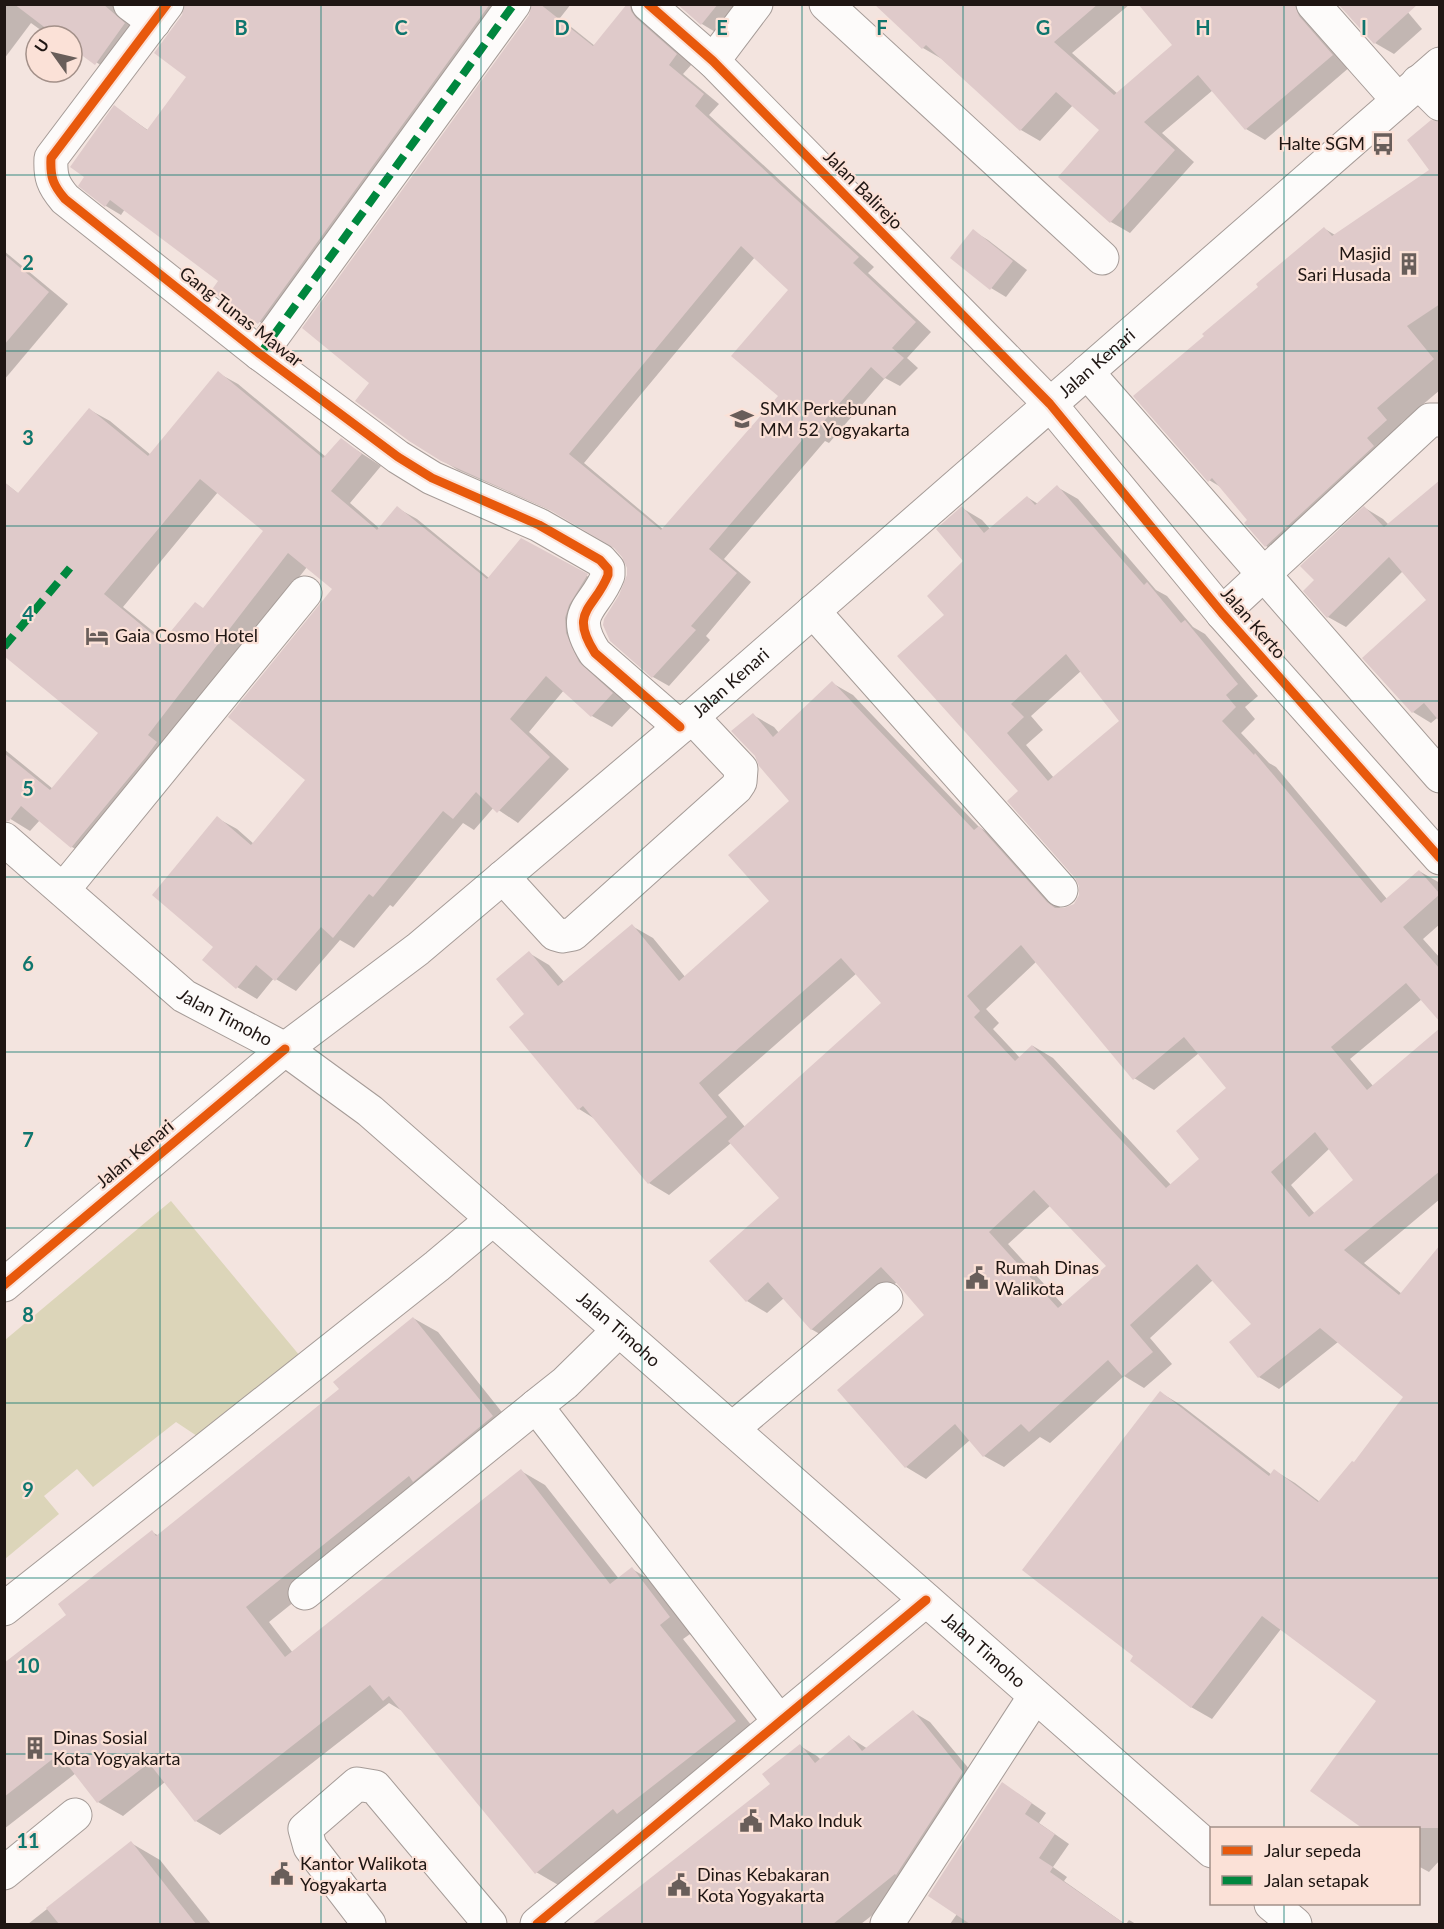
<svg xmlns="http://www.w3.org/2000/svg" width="1444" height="1929" viewBox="0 0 1444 1929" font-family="Lato,sans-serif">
  <rect width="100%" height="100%" fill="#f3e4df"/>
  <!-- green -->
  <polygon fill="#dcd5b9" points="171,1201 300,1356 200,1438 176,1422 93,1487 77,1469 44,1496 59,1514 5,1559 5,1340"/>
  <!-- shadow -->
  <g fill="#0003" fill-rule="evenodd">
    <polygon points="4,4 129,4 142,35 111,72 72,46 72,36 49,36 31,23 4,59"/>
    <polygon points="187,4 512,4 275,332 213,291 220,281 125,209 121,215 106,206 86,177 115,107 149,131 188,77 183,16"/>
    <path d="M 534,4 L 571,4 L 560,18 L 595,46 L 629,4 L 645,12 L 692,64 L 683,74 L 719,104 L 709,115 L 874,267 L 868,273 L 931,332 L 907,358 L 918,368 L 900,386 L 885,378 L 829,443 L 825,441 L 724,559 L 751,582 L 706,636 L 710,640 L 669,686 L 653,677 L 621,595 L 628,576 L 628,568 L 624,556 L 615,546 L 564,516 L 458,470 L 442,460 L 372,383 ZM 755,257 L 791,290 L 780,396 L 664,530 L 584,463 Z"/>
    <polygon points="679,4 741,4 717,33 702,24"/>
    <polygon points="877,4 1130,4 1072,53 1118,94 1174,45 1140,4 1318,4 1351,66 1265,140 1246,129 1213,90 1162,133 1194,162 1130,233 1111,222 1101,130 1073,105 1040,141 1021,130 942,59 923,48"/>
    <polygon points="1401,4 1422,29 1394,54 1375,43"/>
    <polygon points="1440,123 1440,390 1401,423 1412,435 1291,561 1266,546 1246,523 1250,520 1224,489 1209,480 1206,336 1325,229 1335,235 1431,170"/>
    <polygon points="973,231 988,240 1027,270 1006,297 991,288"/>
    <polygon points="4,251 68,304 4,380"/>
    <path d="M 218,373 L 238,384 L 326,457 L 341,440 L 381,466 L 350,503 L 380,529 L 397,508 L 417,519 L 489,578 L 587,576 L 607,587 L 589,617 L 632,706 L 612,727 L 592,716 L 564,690 L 529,732 L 569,769 L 518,823 L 494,807 L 474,830 L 463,823 L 393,907 L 390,905 L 354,948 L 340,940 L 296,991 L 274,978 L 257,999 L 237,987 L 215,947 L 217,818 L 237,829 L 254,844 L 307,780 L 334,589 L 307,567 L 167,747 L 92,858 L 72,847 L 40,820 L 30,831 L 4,815 L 4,749 L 53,789 L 100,733 L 4,615 L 4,482 L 19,494 L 90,410 L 110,421 L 151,455 ZM 218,492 L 265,530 L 204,609 L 196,604 L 165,641 L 123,607 Z"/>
    <polygon points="1440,482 1440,722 1437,718 1431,723 1413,712 1364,658 1428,600 1403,571 1346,627 1328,617 1316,580 1365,508 1383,519 1389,525"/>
    <path d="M 1057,487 L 1078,499 L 1156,590 L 1167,596 L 1193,627 L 1205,634 L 1258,696 L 1245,707 L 1255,719 L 1241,733 L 1269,763 L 1276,767 L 1387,899 L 1419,871 L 1440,883 L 1440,924 L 1423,939 L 1440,958 L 1440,1020 L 1422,999 L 1350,1059 L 1374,1087 L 1440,1030 L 1440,1199 L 1364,1263 L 1402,1294 L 1440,1247 L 1440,1860 L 1429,1872 L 1418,1866 L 1418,1828 L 1365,1828 L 1312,1791 L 1378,1701 L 1281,1629 L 1212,1719 L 1191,1707 L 1135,1656 L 1161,1393 L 1181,1405 L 1272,1475 L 1275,1471 L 1295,1483 L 1320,1502 L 1354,1464 L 1405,1397 L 1338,1342 L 1279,1389 L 1259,1377 L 1253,1325 L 1213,1280 L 1150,1338 L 1172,1364 L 1144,1388 L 1124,1376 L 1050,1443 L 1040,1437 L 1004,1467 L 984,1456 L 970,1440 L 926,1479 L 906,1467 L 926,1315 L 897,1282 L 832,1341 L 811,1329 L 784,1298 L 767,1313 L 747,1301 L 781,1198 L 731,1143 L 669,1195 L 649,1183 L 595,1119 L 579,1109 L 526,1014 L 529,953 L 549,965 L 564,982 L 632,926 L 653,938 L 686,978 L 771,901 L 791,802 L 753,715 L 774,727 L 779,733 L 832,683 L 853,695 L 979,827 L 999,839 L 1062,910 L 1074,906 L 1080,896 L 1081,885 L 1020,791 L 946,615 L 965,561 L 962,508 L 982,520 L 991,530 L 1027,497 L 1038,504 ZM 1081,671 L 1121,722 L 1054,778 L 1026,745 L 1043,730 L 1031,716 ZM 1037,961 L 1134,1078 L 1154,1090 L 1199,1053 L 1228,1088 L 1201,1159 L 1171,1185 L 1053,1058 L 1033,1046 L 1020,1058 L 993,1029 L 999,1023 L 986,1009 ZM 857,973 L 883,1003 L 745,1127 L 718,1095 ZM 1330,1148 L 1355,1180 L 1315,1214 L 1291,1185 ZM 1051,1205 L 1108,1266 L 1063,1305 L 1008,1244 Z"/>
    <polygon points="413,1318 438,1332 517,1431 432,1491 269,1622 293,1653 521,1471 545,1485 619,1579 632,1569 656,1583 693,1632 683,1639 759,1735 560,1886 536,1872 404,1712 389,1703 220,1835 196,1821 165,1782 123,1816 98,1802 76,1773 4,1829 4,1665 68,1615 152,1532 159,1536 341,1390"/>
    <polygon points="913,1712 930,1722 980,1782 913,1883 861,1924 595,1924 772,1784 800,1746 817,1756 821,1760 849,1737 868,1749"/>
    <polygon points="1017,1793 1046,1813 1039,1823 1069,1844 1053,1867 1067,1877 1064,1881 1125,1924 950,1924 957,1914"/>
    <polygon points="131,1843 160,1860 211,1924 28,1924"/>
    <polygon points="1129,1920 1136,1924 1126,1924"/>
  </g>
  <!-- building -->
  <g fill="#dfcaca" fill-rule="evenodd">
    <polygon points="14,4 103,4 125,23 95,65 72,48 72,36 56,36"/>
    <polygon points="185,4 490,4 258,324 211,291 218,281 110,200 105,207 78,186 84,177 70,167 114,105 147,130 186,77 154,53 182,15"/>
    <path d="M 532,4 L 540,4 L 593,46 L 627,4 L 630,4 L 631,11 L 636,18 L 677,54 L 669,65 L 704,94 L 695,106 L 859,257 L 853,263 L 916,322 L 892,348 L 904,358 L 884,379 L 871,367 L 812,435 L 809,432 L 709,549 L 737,573 L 691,626 L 696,630 L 652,678 L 610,641 L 603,625 L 604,619 L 619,595 L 627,575 L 627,568 L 622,557 L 614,548 L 548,509 L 441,461 L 409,441 L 355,401 L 369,383 L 302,328 L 529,15 ZM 741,246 L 788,290 L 731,356 L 778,396 L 661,530 L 569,454 Z"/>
    <polygon points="677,4 718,4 701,25"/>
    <polygon points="874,4 1098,4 1054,42 1114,95 1172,45 1138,4 1295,4 1299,16 1333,55 1245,130 1198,75 1144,122 1175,150 1110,223 1058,177 1099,130 1056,92 1020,131 926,45 922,49"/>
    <polygon points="1338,4 1418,4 1374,44"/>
    <polygon points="1431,120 1440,122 1440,304 1407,326 1434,359 1377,408 1387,420 1367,438 1374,446 1265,547 1244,523 1247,520 1212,478 1208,482 1133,396 1204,336 1202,334 1258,287 1256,284 1324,227 1332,236 1429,170 1407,140"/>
    <polygon points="973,229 1013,261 990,290 950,258"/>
    <polygon points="4,254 49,292 4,345"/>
    <path d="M 218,371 L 323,458 L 341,438 L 362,454 L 331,491 L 377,530 L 397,506 L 487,579 L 521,538 L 588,574 L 569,605 L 565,618 L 566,633 L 579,662 L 613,693 L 591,717 L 546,676 L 510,719 L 550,757 L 497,813 L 476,792 L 453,819 L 443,811 L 373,897 L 369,894 L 333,938 L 321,927 L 275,981 L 256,965 L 236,989 L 202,960 L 213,947 L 152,895 L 217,816 L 251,845 L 305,780 L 228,717 L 332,589 L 288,553 L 148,735 L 157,742 L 146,757 L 71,848 L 21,806 L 9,821 L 4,821 L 4,753 L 50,790 L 98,733 L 4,656 L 4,482 L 18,493 L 89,408 L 148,456 ZM 200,479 L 263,531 L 203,608 L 195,602 L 162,642 L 104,594 Z"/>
    <polygon points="1440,480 1440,722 1424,703 1412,713 1362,658 1426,600 1389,557 1327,618 1303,591 1314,580 1300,566 1364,506 1384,527"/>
    <path d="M 1057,485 L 1144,585 L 1147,582 L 1181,623 L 1185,620 L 1238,684 L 1226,695 L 1236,707 L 1222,721 L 1254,755 L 1255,753 L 1381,903 L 1419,870 L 1440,894 L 1403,927 L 1440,969 L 1440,1022 L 1406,983 L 1331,1047 L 1367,1090 L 1440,1028 L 1440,1171 L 1344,1250 L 1399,1295 L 1440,1245 L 1440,1828 L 1362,1828 L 1310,1791 L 1376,1701 L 1262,1616 L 1191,1708 L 1130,1661 L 1133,1656 L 1022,1570 L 1160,1391 L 1269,1476 L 1274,1469 L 1318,1502 L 1352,1461 L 1354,1462 L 1403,1397 L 1320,1328 L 1258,1378 L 1229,1342 L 1251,1324 L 1197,1264 L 1130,1325 L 1153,1352 L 1123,1377 L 1108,1360 L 1029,1432 L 1021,1424 L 983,1457 L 955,1424 L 905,1468 L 837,1390 L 924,1315 L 900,1287 L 881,1267 L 811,1330 L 768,1282 L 746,1302 L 709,1261 L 779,1198 L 728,1141 L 881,1003 L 841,958 L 699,1083 L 727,1117 L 648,1184 L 583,1106 L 578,1110 L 509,1027 L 524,1014 L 496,979 L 529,951 L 558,986 L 632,924 L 679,981 L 769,901 L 728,855 L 789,801 L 759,766 L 755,756 L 731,731 L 753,713 L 773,737 L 832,681 L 974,830 L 979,826 L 1047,902 L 1055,908 L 1064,908 L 1074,904 L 1079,895 L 1079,886 L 1075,878 L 1007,801 L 1018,791 L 897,656 L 944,615 L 927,596 L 963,561 L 936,529 L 962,506 L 984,533 L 1027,496 L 1035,505 ZM 1066,654 L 1119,721 L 1048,781 L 1007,733 L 1024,717 L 1011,704 ZM 1021,945 L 1133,1080 L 1184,1037 L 1226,1088 L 1176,1131 L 1199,1159 L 1166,1188 L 1032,1045 L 1015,1061 L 974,1017 L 980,1011 L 967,996 ZM 1315,1132 L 1353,1180 L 1309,1217 L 1271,1172 ZM 1034,1190 L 1106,1266 L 1058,1308 L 989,1232 Z"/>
    <polygon points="413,1317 493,1416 413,1482 409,1476 246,1607 285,1657 521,1469 610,1584 632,1567 670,1617 660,1625 736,1721 617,1814 613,1809 535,1874 389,1696 383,1701 370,1685 195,1822 149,1763 97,1803 59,1754 4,1797 4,1663 66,1615 58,1604 152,1530 156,1536 339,1389 333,1382"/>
    <polygon points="913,1710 963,1772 896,1875 895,1874 833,1924 592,1924 770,1784 762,1774 800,1744 815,1763 849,1735 862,1751"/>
    <polygon points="1002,1782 1032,1803 1025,1814 1055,1834 1039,1858 1053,1867 1050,1872 1125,1924 970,1924 928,1896"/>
    <polygon points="131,1841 196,1924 59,1924 46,1908"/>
  </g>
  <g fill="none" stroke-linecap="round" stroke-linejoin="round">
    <!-- minor casing -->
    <g stroke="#a59b97" stroke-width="35">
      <g id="minor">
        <polyline points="130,4 154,22"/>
        <path d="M 167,4 L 51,158 C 50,177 53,185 65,199 L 260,354 L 398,457 L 432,478 L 539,525 L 600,560 L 608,569 L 608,575 C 595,609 568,611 595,653 L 680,727"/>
        <polyline points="648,4 713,61 1050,404 1222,613 1440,858"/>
        <polyline points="826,4 1102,258"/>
        <polyline points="1313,4 1398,100"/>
        <polyline points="713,61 756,4"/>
        <polyline points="1418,82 1440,104"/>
        <polyline points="260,354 514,4"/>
        <polyline points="1087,372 1440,776"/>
        <polyline points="813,611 1061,890"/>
        <polyline points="1222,613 1430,420 1440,420"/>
        <polyline points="503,877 555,934 562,936 573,934 736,788 740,782 741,769 692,717"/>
        <polyline points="63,890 305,593"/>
        <polyline points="536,1406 565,1383 619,1330"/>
        <polyline points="732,1429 886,1299"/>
        <polyline points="305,1593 536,1406 779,1721"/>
        <polyline points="4,1609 437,1266 493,1219"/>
        <polyline points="4,1873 75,1815"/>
        <polyline points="369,1924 310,1847 305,1829 357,1784 375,1787 490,1924"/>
        <polyline points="537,1924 926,1600"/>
        <polyline points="887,1924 1035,1696"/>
      </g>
    </g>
    <!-- major casing -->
    <g stroke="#a59b97" stroke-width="35">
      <g id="major">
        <path id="s1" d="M 4,839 L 184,996 L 285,1049 L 370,1111 L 1212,1851"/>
        <path id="s2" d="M 4,1285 L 285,1049 L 418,949 L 692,717 L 1440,64"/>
        <polyline points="1271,1904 1295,1924"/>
      </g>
    </g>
    <!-- minor -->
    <use href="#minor" stroke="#fdfbfa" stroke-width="33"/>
    <!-- major -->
    <use href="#major" stroke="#fdfbfa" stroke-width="33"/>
    <!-- quiet -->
    <g stroke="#00873e" stroke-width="8" stroke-dasharray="15 8" stroke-linecap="butt">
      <polyline points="260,354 514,4"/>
      <polyline points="4,647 70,568"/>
    </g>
    <!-- cycleway casing -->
    <g stroke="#fbe1d7" stroke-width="13">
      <g id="cycleway">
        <path d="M 167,4 L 51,158 C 50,177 53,185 65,199 L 260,354 L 398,457 L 432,478 L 539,525 L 600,560 L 608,569 L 608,575 C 595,609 568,611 595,653 L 680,727"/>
        <polyline points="648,4 713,61 1050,404 1222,613 1440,858"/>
        <polyline points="4,1285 285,1049"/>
        <polyline points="537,1924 926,1600"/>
      </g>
    </g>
    <!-- cycleway -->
    <use href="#cycleway" stroke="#e8590c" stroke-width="9"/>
  </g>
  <!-- grid -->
  <path fill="none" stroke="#0f766e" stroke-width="1.5" stroke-opacity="0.55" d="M 160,4 L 160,1924M 321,4 L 321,1924M 481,4 L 481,1924M 642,4 L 642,1924M 802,4 L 802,1924M 963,4 L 963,1924M 1123,4 L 1123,1924M 1284,4 L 1284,1828M 4,175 L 1440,175M 4,351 L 1440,351M 4,526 L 1440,526M 4,701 L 1440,701M 4,877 L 1440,877M 4,1052 L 1440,1052M 4,1228 L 1440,1228M 4,1403 L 1440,1403M 4,1578 L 1440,1578M 4,1754 L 1440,1754M 1284,1904 L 1284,1924"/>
  <!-- icons -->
  <defs>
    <g id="bus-bare" transform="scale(1.8)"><path d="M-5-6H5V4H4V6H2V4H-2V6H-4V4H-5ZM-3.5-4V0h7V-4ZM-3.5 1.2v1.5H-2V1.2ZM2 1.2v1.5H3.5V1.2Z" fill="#695e5a" stroke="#fbe1d7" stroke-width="2.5" paint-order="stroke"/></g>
    <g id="building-bare" transform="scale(1.8)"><path d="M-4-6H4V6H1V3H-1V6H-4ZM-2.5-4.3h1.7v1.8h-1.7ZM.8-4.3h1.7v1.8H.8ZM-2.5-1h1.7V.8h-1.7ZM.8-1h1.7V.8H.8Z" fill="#695e5a" stroke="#fbe1d7" stroke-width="2.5" paint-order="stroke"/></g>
    <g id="school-bare" transform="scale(1.8)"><path d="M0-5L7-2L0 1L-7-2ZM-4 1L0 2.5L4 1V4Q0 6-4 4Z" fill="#695e5a" stroke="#fbe1d7" stroke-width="2.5" paint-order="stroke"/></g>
    <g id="hotel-bare" transform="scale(1.8)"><path d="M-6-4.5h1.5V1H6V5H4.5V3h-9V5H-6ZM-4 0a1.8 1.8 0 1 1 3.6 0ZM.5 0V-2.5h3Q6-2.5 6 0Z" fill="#695e5a" stroke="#fbe1d7" stroke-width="2.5" paint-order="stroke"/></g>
    <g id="civic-bare" transform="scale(1.8)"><path d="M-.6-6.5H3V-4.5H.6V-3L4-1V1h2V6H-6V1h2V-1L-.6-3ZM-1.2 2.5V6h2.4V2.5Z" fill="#695e5a" stroke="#fbe1d7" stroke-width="2.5" paint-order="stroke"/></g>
  </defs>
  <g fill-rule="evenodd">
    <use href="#bus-bare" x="1383" y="144"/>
    <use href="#building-bare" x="1409" y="264"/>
    <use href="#school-bare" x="742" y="419"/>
    <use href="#hotel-bare" x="97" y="636"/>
    <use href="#civic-bare" x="977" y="1278"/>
    <use href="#building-bare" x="35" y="1748"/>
    <use href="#civic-bare" x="751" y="1821"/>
    <use href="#civic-bare" x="282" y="1874"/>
    <use href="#civic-bare" x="679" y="1885"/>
  </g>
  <g text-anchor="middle" stroke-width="4.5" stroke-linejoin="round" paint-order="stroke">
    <!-- poi labels -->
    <g font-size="18" fill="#1f1613" stroke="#fbe1d7" text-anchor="start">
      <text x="1365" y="150" text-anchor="end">Halte SGM</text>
      <text x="1391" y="260" text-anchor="end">Masjid<tspan x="1391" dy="21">Sari Husada</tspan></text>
      <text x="760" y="415">SMK Perkebunan<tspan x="760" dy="21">MM 52 Yogyakarta</tspan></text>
      <text x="115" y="642">Gaia Cosmo Hotel</text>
      <text x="995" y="1274">Rumah Dinas<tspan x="995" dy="21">Walikota</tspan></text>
      <text x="53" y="1744">Dinas Sosial<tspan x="53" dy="21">Kota Yogyakarta</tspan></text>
      <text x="769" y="1827">Mako Induk</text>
      <text x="300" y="1870">Kantor Walikota<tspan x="300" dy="21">Yogyakarta</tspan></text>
      <text x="697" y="1881">Dinas Kebakaran<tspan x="697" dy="21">Kota Yogyakarta</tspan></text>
    </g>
    <!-- street labels -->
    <g font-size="18" fill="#1f1613" stroke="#fbe1d7">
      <text transform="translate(863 190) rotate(45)" y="6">Jalan Balirejo</text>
      <text transform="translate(241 317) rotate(38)" y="6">Gang Tunas Mawar</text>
      <text dy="6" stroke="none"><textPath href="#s2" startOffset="1430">Jalan Kenari</textPath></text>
      <text transform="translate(1253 623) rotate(49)" y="6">Jalan Kerto</text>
      <text dy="6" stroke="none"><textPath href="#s2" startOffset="944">Jalan Kenari</textPath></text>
      <text dy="6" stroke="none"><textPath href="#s1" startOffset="285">Jalan Timoho</textPath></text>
      <text transform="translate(135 1154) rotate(-40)" y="6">Jalan Kenari</text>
      <text dy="6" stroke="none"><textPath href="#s1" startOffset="789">Jalan Timoho</textPath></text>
      <text dy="6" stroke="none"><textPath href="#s1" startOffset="1275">Jalan Timoho</textPath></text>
    </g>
  </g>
  <g font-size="20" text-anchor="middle" font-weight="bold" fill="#0f766e" stroke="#fbe1d7" stroke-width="4.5" stroke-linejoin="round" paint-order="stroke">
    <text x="241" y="35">B</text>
    <text x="401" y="35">C</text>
    <text x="562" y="35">D</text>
    <text x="722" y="35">E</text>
    <text x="882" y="35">F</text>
    <text x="1043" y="35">G</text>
    <text x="1203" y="35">H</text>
    <text x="1364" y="35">I</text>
    <text x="28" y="270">2</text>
    <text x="28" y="445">3</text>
    <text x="28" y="621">4</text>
    <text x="28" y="796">5</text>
    <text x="28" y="971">6</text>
    <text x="28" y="1147">7</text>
    <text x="28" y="1322">8</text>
    <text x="28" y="1497">9</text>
    <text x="28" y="1673">10</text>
    <text x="28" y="1848">11</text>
  </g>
  <!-- border -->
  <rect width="1444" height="1929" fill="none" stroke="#1f1613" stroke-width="12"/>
  <!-- legend -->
  <rect x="1210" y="1827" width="210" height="78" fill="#fbe1d7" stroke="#a39089" stroke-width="1.5"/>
  <rect x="1222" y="1846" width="30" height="9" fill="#e8590c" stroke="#a39089" stroke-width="1.5"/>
  <text x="1264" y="1857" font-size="18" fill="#1f1613">Jalur sepeda</text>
  <rect x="1222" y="1876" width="30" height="9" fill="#00873e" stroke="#a39089" stroke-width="1.5"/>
  <text x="1264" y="1887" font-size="18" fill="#1f1613">Jalan setapak</text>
  <!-- north arrow -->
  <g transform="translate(54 54) rotate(304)"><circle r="28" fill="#fbe1d7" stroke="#a39089" stroke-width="1.5"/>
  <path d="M0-4.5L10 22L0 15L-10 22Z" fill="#695e5a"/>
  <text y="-9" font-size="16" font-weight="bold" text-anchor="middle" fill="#1f1613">U</text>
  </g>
</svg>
